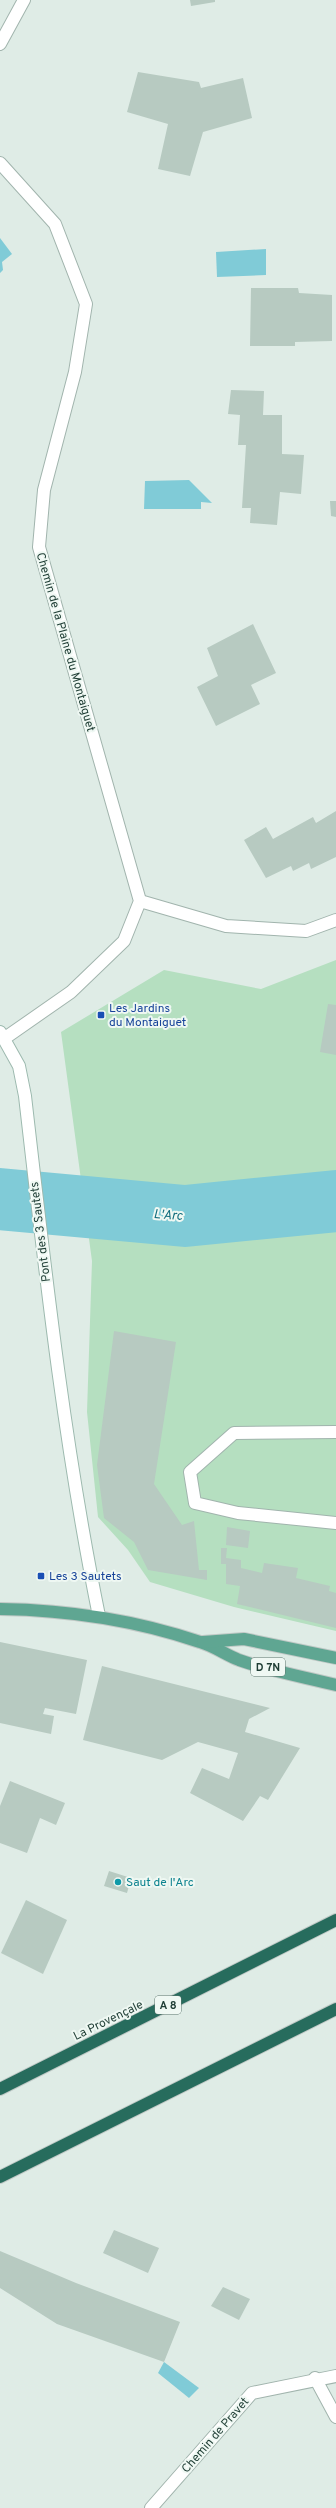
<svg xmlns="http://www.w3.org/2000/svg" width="336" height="2508" viewBox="0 0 336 2508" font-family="Overpass,sans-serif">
  <rect width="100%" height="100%" fill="#dfece6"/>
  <!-- green -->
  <polygon fill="#b5dfc0" points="336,960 336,1631 234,1607 150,1582 128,1550 98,1517 87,1412 92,1261 61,1032 164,970 261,989"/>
  <!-- water -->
  <g fill="#80cbd7">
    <polygon points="0,238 12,254 2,262 3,270 0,273"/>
    <polygon points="266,249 266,275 217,277 216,252"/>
    <polygon points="189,480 212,503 201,502 201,509 144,509 145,481"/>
    <polygon points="164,2362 199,2388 189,2398 158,2373"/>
  </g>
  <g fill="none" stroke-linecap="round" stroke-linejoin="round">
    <!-- river -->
    <polyline stroke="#80cbd7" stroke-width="62" points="0,1199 185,1216 336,1201"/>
  </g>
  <!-- building -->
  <g fill="#b7cac1">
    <polygon points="190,0 215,0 215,2 191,6"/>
    <polygon points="138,72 199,82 201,88 243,78 252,118 203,132 190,176 158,169 168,124 127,112"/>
    <polygon points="251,288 298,288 299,293 332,295 332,341 295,342 295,346 250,346"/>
    <polygon points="231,390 264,391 263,415 282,415 282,454 304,455 301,494 280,492 277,525 250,523 251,508 242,508 246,445 238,445 240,415 228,414"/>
    <polygon points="330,501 336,501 336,517 331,516"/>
    <polygon points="253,624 276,673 251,685 260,704 216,726 197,687 218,676 207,648"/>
    <polygon points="336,811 336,857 311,869 309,863 293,871 291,866 266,878 244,840 266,827 273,839 313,817 316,823"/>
    <polygon points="328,1004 336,1005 336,1055 320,1052"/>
    <polygon points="114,1331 176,1342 154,1484 182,1525 194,1521 199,1570 207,1570 207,1580 148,1570 134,1542 104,1518 97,1465"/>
    <polygon points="227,1527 250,1531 248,1548 226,1545"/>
    <polygon points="221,1548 227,1548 226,1558 241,1560 241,1568 262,1573 264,1563 298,1568 296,1578 330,1586 329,1591 336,1593 336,1628 237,1604 240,1586 226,1584 226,1564 221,1564"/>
    <polygon points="0,1642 87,1660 76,1714 45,1708 43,1714 54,1716 51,1734 0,1723"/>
    <polygon points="102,1666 270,1708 249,1719 245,1732 300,1748 268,1800 260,1796 243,1821 190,1793 202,1768 229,1779 238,1753 198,1742 162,1760 83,1740"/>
    <polygon points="10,1781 65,1803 56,1825 40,1818 27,1853 0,1843 0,1806"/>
    <polygon points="109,1871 131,1878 127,1893 104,1886"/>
    <polygon points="26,1900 67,1920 43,1974 1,1953"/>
    <polygon points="114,2230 159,2248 148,2273 103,2253"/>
    <polygon points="0,2251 76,2283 180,2322 164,2362 57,2324 0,2288"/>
    <polygon points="223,2287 250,2299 239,2320 211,2306"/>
  </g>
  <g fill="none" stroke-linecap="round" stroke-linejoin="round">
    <!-- lane casing -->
    <g stroke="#a1b4ad" stroke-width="14">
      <g id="lane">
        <polyline points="336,1432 234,1433 190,1472 195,1503 238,1513 336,1523"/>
        <polyline points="315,2378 336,2417"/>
      </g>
    </g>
    <!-- street casing -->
    <g stroke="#a1b4ad" stroke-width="14">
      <g id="street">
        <polyline points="0,44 24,0"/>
        <polyline points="0,163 55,224 86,304 75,372 44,490 39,547 140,901 124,941 71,992 5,1038"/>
        <polyline points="140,901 226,926 306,931 336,920"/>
        <polyline points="151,2508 252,2393 336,2376"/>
      </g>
    </g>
    <!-- secondary casing -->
    <g stroke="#9cb9ae" stroke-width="14">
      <path id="secondary" d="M 0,1032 L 19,1066 L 25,1096 C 45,1270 64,1444 99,1616"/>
    </g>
    <!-- primary casing -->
    <g stroke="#c0c9c6" stroke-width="14">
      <g id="primary">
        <path d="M 0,1609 C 68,1610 135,1620 200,1642 C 214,1646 226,1655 239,1660 C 270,1671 304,1677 336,1685"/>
        <polyline points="203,1642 244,1639 336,1658"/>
      </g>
    </g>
    <!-- highway casing -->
    <g stroke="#c0c9c6" stroke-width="14">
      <g id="highway">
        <polyline points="0,2089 336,1920"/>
        <polyline points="0,2177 336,2009"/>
      </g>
    </g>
    <!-- lane -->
    <use href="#lane" stroke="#fff" stroke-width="12"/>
    <!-- street -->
    <use href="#street" stroke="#fff" stroke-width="12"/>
    <!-- secondary -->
    <use href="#secondary" stroke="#fff" stroke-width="12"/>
    <!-- primary -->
    <use href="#primary" stroke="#5fa692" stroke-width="12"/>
    <!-- highway -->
    <use href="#highway" stroke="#276c5d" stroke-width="12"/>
  </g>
  <!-- markers -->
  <g fill="#1a4fb4" stroke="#eff8f3" stroke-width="1.5">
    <rect x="97" y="1011" width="8" height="8" rx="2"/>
    <rect x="37" y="1572" width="8" height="8" rx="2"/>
  </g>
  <circle fill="#0f9aa8" stroke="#eff8f3" stroke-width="1.5" cx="118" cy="1882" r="4"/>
  <g text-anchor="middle" stroke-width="4" stroke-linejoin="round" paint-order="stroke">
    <!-- shield labels -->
    <g fill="#eff8f3" stroke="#5d756d" stroke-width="1">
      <rect x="251" y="1658" width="34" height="18" rx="3"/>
      <rect x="155" y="1996" width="26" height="18" rx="3"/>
    </g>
    <g font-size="11" font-weight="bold" fill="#1e3d34">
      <text x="268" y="1671">D 7N</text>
      <text x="168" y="2009">A 8</text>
    </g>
    <!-- street labels -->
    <g font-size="12" fill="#1e3d34" stroke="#eff8f3">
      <text transform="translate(66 642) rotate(74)" y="4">Chemin de la Plaine du Montaiguet</text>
      <text transform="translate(40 1232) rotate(-97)" y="4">Pont des 3 Sautets</text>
      <text transform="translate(108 2020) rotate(-26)" y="4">La Provençale</text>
      <text transform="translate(215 2435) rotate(-49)" y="4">Chemin de Pravet</text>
    </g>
    <!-- transit labels -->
    <g font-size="12" fill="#164399" stroke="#eff8f3" text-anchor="start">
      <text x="109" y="1012">Les Jardins<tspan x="109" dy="14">du Montaiguet</tspan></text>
      <text x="49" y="1580">Les 3 Sautets</text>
    </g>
    <!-- culture labels -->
    <g font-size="12" fill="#0d838f" stroke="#eff8f3" text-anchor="start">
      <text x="126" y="1886">Saut de l'Arc</text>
    </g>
    <!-- water labels -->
    <g font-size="13" font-style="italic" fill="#136e7e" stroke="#eff8f3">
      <text transform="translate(168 1214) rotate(4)" y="5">L'Arc</text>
    </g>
  </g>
</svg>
